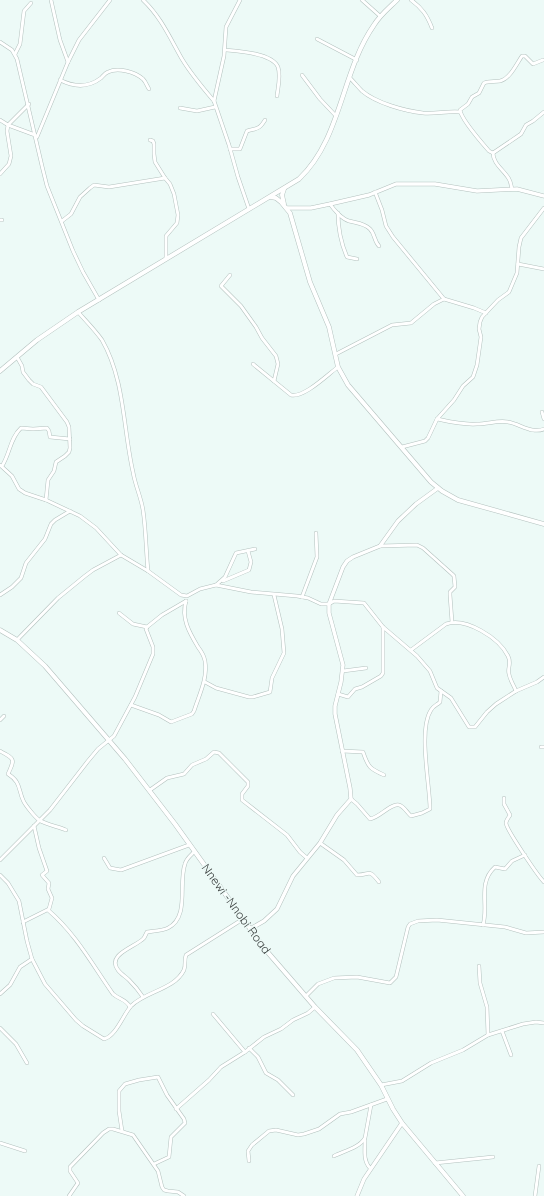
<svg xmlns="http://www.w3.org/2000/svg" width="544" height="1196" viewBox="0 0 544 1196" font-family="Quicksand,sans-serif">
  <rect width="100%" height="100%" fill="#edfaf7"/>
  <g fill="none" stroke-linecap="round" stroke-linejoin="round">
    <!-- minor casing -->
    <g stroke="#b3c1be" stroke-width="4">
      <g id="minor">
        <polyline points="51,0 60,40 68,62"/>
        <path d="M 143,0 C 161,17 170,38 182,59 C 191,74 202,87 214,101"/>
        <polyline points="240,0 226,27 224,56 214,101 229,145 238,177 249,209"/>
        <polyline points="362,0 380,16"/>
        <path d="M 411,0 C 422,8 427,15 432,28"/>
        <polyline points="317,39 357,60"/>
        <polyline points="0,42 12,50 17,59 42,166 47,186 73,251 83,272 99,300"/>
        <path d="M 225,50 C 238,51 272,53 278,67 C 281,76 278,87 277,96"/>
        <polyline points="15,54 20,44 24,11 31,3"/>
        <polyline points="302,75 320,99 336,116"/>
        <path d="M 350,78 C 354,82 358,87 362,91 C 376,103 405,111 423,113 C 435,114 447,111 460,112"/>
        <path d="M 60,80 C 74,87 88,88 101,78 C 103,76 105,73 108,72 C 118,67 135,72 143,79 C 146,82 147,86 149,89"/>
        <polyline points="180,108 197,111 215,107"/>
        <polyline points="0,120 8,125 35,135"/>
        <polyline points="37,137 68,62 79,40 110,0"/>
        <polyline points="150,140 153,141 154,144 154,154 155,162 165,178 170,184 174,194 178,215 177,223 166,236 166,259"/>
        <path d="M 230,149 L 240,149 L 247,131 C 257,128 259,130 265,120"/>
        <path d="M 493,153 L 489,151 C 482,143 461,119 460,110 L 468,104 L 472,97 L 479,93 L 484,83 C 489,81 495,82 500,81 C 510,79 517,63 522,56 L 525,56 L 533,64 L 543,60"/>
        <polyline points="0,174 9,164 11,156 7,131 8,125 29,104"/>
        <path d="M 512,189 C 511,186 511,182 509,179 C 504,170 493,164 493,153 L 521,134 L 526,125 L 533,121 L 544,112"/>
        <polyline points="375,192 382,210 386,226 393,237 444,299"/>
        <path d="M 330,204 C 334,210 342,219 349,221 C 356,223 364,223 370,229 C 375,234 374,241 379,246"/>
        <path d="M 338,213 C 338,229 341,243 347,257 L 357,259"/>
        <polyline points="0,220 2,220"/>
        <polyline points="62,221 71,214 80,197 90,188 94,185 109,187 165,178"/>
        <polyline points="518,264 544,269"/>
        <polyline points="230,275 221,286 241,306 256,327 262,338 276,356 278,364 274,381"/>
        <path d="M 78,312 C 86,321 95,330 102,340 C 125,380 123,429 133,472 C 135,485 141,497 143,510 C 146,530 146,551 148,571"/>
        <polyline points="336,354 392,325 411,323 434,304 444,299 474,308 486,313"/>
        <polyline points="17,357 22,366 23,372 29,380 33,384 41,387 67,422 69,427 70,448 69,452 65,456 56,462 54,471 48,480 46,500"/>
        <path d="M 253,364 L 291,395 C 304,398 327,375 338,367"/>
        <polyline points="542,412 544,419"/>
        <path d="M 437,419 C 451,422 463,425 477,424 C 488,424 498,420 508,422 C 520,424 532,434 544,429"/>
        <polyline points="402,447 425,441 428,438 437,419 454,400 463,386 473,377 477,365 481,337 479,329 480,322 482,317 498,300 509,292 517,273 519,247 521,238 544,208"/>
        <polyline points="0,465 12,476 19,489 25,493 46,500 80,516 96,528 121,555 148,571 181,595 187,596 200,589 216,585 251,592 297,596 308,598 321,604 329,604 334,601 364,603 383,627 417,656 430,671 437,688 451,698 469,727 475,727 487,712 496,704 516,691 537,682 544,677"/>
        <path d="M 2,466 C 10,454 10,438 21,428 L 33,429 L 47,428 L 49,431 L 50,437 L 70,439"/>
        <polyline points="380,546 417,545 423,548 452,574 454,576 455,587 450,592 450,595 452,622"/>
        <polyline points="223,581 249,570 251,562 248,551"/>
        <polyline points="216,585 225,577 236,553 255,549"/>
        <polyline points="0,595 12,587 21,578 26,563 45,539 51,524 55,520 70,511"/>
        <polyline points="302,597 317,557 316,533"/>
        <polyline points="119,613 133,624 147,627"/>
        <polyline points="17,640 58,598 85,576 93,570 121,555"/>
        <path d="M 411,650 L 446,624 C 466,617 499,638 508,656 C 512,664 507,668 509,674 C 510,680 514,686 516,691"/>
        <polyline points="343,671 366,668"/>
        <polyline points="205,682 216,688 249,697 253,697 270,692 272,678 284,653 282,629 274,595"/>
        <polyline points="338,694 348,697 355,689 362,687 381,676 383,673 383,627"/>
        <path d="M 131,705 L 159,715 L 171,722 L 192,714 L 194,711 C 199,695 208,678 205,661 C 204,655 201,651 198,647 C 189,632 181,618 186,601"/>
        <polyline points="0,720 4,716"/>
        <polyline points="541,747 544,747"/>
        <path d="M 0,751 C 15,759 15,759 8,774 C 21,782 18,789 23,800 C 25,805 35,817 39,820 C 45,824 59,827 66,830"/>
        <path d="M 342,751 L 363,752 C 368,767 370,769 384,775"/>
        <polyline points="150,790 167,778 184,774 192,765 206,759 214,752 219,753 248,782 248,786 242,794 242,800 287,835 300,852 307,858"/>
        <path d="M 504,798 L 504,804 L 510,815 C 509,817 506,820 506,823 C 506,829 538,876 544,882"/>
        <path d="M 351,799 L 357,804 L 370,819 C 379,818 391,803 399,805 C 404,806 407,813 411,816 L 422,813 L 430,809 C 430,785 418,730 431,710 C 433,706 437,705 440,702 L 441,691"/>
        <path d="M 320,843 L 344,860 L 357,875 C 371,875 368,868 379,882"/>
        <polyline points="104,858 110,868 121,870 189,845"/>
        <polyline points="0,860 50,810 88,761 98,749 114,736 135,697 153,654 153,647 146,629 147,627 162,615 186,601"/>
        <path d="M 0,875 L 8,883 L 19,901 L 27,941 L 32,959 L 45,984 L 76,1020 L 83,1026 L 104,1039 C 116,1036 123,1015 131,1006 C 146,991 174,990 184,970 C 186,965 184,960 186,955 L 243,919"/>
        <path d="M 48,910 C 76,934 92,964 113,994 C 120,1000 126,999 130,1007"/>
        <polyline points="23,922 49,909 52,898 48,889 49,883 42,875 47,871 39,848 34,826"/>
        <path d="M 483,925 C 489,906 477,883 495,867 L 505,869 L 512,861 L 525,855"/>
        <polyline points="479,966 480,983 487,1007 488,1035"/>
        <polyline points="0,994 10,985 20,967 32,959"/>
        <polyline points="306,996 318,984 334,978 357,977 390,983 396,977 408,927 410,924 418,921 437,920 505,927 526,933 544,932"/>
        <path d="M 143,997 C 139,991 135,986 129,980 C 126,977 121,974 118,970 C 106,954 136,947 144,938 C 145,936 146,934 147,932 C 153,931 162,931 168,928 C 190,917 178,883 185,864 C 186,859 190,856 194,852"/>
        <polyline points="213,1014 245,1052"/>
        <polyline points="0,1028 16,1044 27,1063"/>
        <polyline points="502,1031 511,1055"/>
        <polyline points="249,1048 258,1057 266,1073 278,1080 293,1095"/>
        <polyline points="381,1085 402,1081 431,1063 463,1050 488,1035 523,1024 536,1022 544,1023"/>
        <polyline points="176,1109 209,1080 221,1067 245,1052 264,1037 281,1029 293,1020 308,1013 315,1007"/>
        <polyline points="122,1131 119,1111 119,1091 125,1084 139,1080 158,1077 167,1095 184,1119 185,1123 171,1137 169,1157 154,1164"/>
        <path d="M 365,1140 C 365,1150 363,1161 370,1168"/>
        <polyline points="0,1143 25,1151"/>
        <path d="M 334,1156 C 344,1151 359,1148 365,1138 L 371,1105"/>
        <polyline points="249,1161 248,1151 252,1145 269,1131 276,1130 298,1135 304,1134 319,1129 340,1114 351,1112 387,1099"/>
        <polyline points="435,1163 493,1157"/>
        <polyline points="69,1196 78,1183 70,1171 70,1167 103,1133 109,1129 113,1129 133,1135 158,1171 162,1187 164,1190 168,1191 178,1192 184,1196"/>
        <polyline points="535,1196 539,1166"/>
      </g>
    </g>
    <!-- tertiary casing -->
    <g stroke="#b3c1be" stroke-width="4.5">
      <g id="tertiary">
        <polyline points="287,208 311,208 330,204 369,195 396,184 435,184 477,191 517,189 544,196"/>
        <polyline points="250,929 264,921 277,909 293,876 320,843 337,815 351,799 350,788 335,714 335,706 341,682 343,665 329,613 329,604 343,567 347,561 353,557 380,546 398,521 416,504 438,488"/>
        <polyline points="357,1196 364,1179 402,1123"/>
      </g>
    </g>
    <!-- secondary casing -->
    <g stroke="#b3c1be" stroke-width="5">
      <g id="secondary">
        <polyline points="284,189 282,195 284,204"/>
        <polyline points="271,197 276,198 281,202 290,213 310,282 329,327 338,367 348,385 431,482 442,491 458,500 544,524"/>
        <path d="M 0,371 L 37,340 L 78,312 L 299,179 C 342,138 341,72 374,25 C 380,15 389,8 397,0"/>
        <polyline points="0,630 17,640 45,666 125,759 175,824 264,948 315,1007 357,1050 381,1085 393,1109 402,1123 463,1196"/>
      </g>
    </g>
    <!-- minor -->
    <use href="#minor" stroke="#fff" stroke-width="3"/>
    <!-- tertiary -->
    <use href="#tertiary" stroke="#fff" stroke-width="3.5"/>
    <!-- secondary -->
    <use href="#secondary" stroke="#fff" stroke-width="4"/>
  </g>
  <g text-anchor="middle" stroke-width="3" stroke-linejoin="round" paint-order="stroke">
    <!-- street labels -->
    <g font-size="12" fill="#383d3c" stroke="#edfaf7">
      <text transform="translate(236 909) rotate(54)" y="4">Nnewi -Nnobi Road</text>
    </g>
  </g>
</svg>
